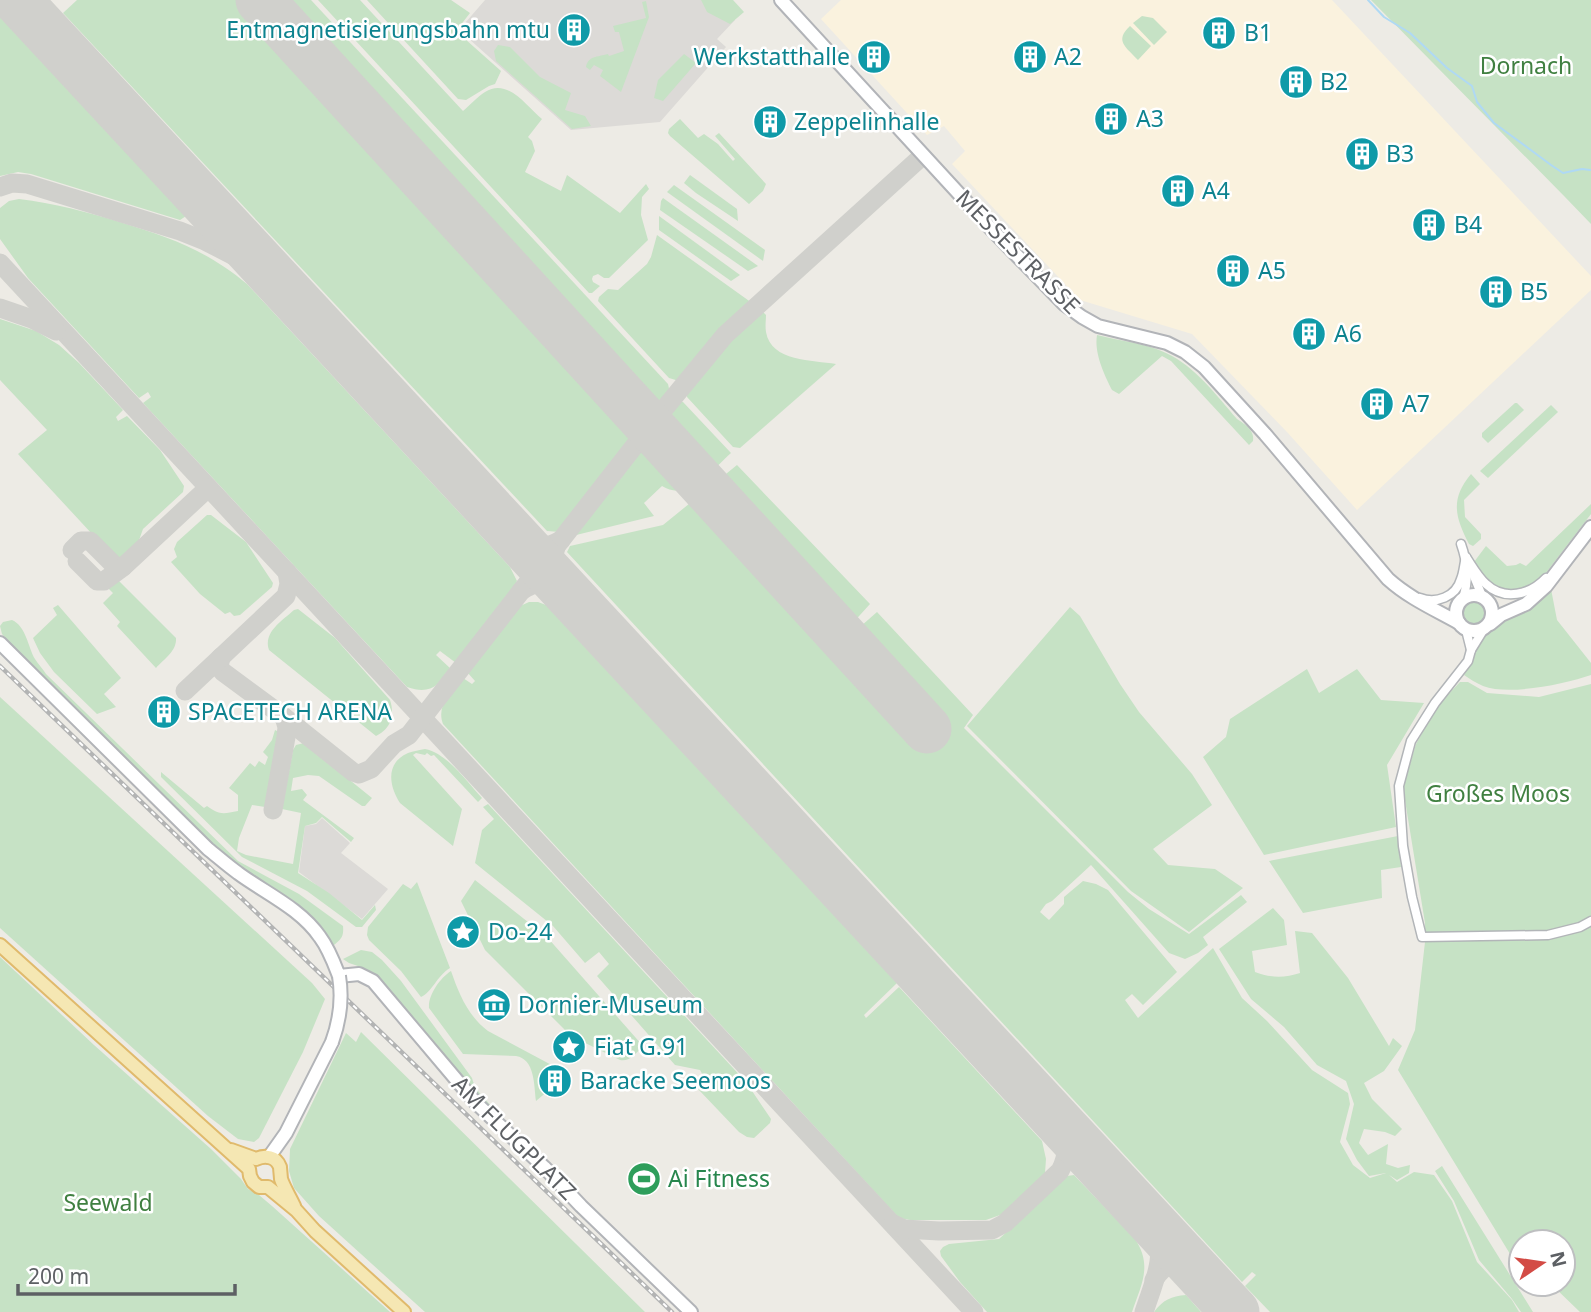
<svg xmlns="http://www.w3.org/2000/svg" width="1591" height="1312" viewBox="0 0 1591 1312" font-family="'Noto Sans',sans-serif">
  <rect width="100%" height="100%" fill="#edebe5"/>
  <!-- commercial -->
  <polygon fill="#faf2de" points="841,0 1332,0 1591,276 1591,290 1357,510 1287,432 1192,334 1080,300 952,164 965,151 944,126 927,135 821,19"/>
  <!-- industrial -->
  <g fill="#dcdad7">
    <polygon points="485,0 720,0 735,20 717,39 726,47 660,122 571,130 459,30"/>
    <polygon points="322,818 350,843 341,853 388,889 362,919 299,872 305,826 316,824"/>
  </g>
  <!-- green -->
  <g fill="#c6e2c5">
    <polygon points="77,0 311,0 668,384 670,393 560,532 547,531 63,13"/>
    <path d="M 318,0 L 360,0 L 463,111 C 470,105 477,97 485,92 C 508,77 527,107 542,119 L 528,137 L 532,141 L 535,151 L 525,172 L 561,191 L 567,175 L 620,213 L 646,184 L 649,189 L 642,197 L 641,215 L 648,240 L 609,278 L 604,278 L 598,274 L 593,276 L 592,279 L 593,282 L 600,286 L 592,293 L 589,293 Z"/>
    <polygon points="367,0 451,0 470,13 456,31 501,71 495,84 489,86 466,100 458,99"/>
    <polygon points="701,0 733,0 744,12 730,24 707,12"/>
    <polygon points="1371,0 1591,0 1591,224 1565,197"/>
    <path d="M 646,1 L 649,17 L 621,92 L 600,76 L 603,70 L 594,65 L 590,70 L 586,67 C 588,56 597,57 608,54 L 609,56 L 624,51 L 619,32 L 615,32 L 613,26 L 646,18 L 642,2 Z"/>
    <polygon points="0,16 186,216 180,220 31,174 18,172 0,176"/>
    <polygon points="1142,16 1153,18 1167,32 1154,45 1133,23"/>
    <path d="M 1130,26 L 1151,46 L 1138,60 C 1126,47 1114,41 1130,26 Z"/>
    <polygon points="498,45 510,47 540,77 571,93 565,110 585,116 591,126 572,129 496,61 494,51"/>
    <polygon points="684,54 696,63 663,101 654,98 658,80"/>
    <polygon points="680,119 698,138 704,134 718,144 733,161 735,159 715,136 719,133 766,184 763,191 749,204 670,136 668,133 669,129"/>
    <polygon points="690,175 737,209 738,221 696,193 684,183"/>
    <polygon points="674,185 765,250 763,261 667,192"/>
    <polygon points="663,198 758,266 748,271 660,210 661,201"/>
    <path d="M 19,199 C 54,203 87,212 120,222 C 171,238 206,250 247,284 L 510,567 L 517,581 L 512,592 L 456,663 L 440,651 L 436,655 L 451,669 C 438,686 430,695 407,687 L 143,403 L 151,397 L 148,392 L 139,398 L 28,278 L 0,239 L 0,208 L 9,201 Z"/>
    <polygon points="659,216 740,275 731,281 659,230"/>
    <polygon points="657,235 752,303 722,332 683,378 679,381 669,378 598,301 599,297 608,289 618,290 647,264 651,257"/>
    <path d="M 759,308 L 766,315 C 766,320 765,326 766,332 C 771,362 813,360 836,364 L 740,448 L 733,447 L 687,397 L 686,388 C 708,359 732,333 759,308 Z"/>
    <polygon points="0,319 36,331 59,345 79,363 123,410 116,417 118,421 127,416 160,450 184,486 183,492 143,529 138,543 118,562 18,454 47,430 0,380"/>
    <path d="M 1097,335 C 1120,341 1145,343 1166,353 C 1196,367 1216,395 1237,419 C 1245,424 1255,431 1253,441 L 1249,445 L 1171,361 L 1162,356 L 1119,394 L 1112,390 C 1104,374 1094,353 1097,335 Z"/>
    <path d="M 677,401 L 683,402 L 731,453 C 713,469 688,503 662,486 L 644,503 L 654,516 L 572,536 Z"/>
    <polygon points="1515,403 1517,403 1524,410 1488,443 1482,437 1482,433"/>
    <polygon points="1551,405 1558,412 1488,478 1480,471"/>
    <path d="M 737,465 L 870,604 L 840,637 L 844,641 L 877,612 L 973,715 L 964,728 L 1128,892 L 1149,909 L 1189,934 L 1241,895 L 1247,902 L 1203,937 L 1208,945 L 1198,953 L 1185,959 L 1169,953 L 1091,865 L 1052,901 L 1046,904 L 1040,912 L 1049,920 L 1064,904 L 1064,897 L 1083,881 L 1096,884 L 1108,890 L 1177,972 L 1143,1005 L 1132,994 L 1125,1000 L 1138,1018 L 1213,948 L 1242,998 L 1267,1021 L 1312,1070 L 1348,1093 L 1350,1104 L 1340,1142 L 1353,1165 L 1370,1178 L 1386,1173 L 1369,1176 L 1357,1160 L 1346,1139 L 1354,1104 L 1346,1081 L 1317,1065 L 1284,1027 L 1251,999 L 1219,949 L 1273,908 L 1284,920 L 1287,945 L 1252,951 L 1255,972 C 1270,978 1285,978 1300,973 L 1295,931 L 1312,933 L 1348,978 L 1389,1046 L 1393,1038 L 1402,1046 L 1384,1071 L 1364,1083 L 1372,1099 L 1402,1129 L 1395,1136 L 1385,1132 L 1364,1129 L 1359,1143 L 1368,1155 L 1388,1144 L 1386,1164 L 1398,1168 L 1410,1165 L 1409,1173 L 1397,1180 L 1389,1175 L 1397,1182 L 1414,1172 L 1434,1175 L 1452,1201 L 1477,1262 L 1512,1300 L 1519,1312 L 1270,1312 L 1245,1286 L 1256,1275 L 1252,1272 L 1242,1282 L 567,552 L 570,546 L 663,525 Z"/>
    <path d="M 1471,474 L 1480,484 L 1464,500 L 1465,517 L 1481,534 L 1481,539 L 1473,546 L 1469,544 C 1455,517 1450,499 1471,474 Z"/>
    <path d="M 1591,504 L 1591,514 L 1539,582 C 1529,589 1525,589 1512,590 C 1492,592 1483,578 1474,562 L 1486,546 L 1507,566 L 1516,565 L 1520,563 L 1526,566 Z"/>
    <polygon points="207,515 211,515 246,542 273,583 272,587 240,615 234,616 230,612 225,614 200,594 171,562 177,557 174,549 177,542"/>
    <path d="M 111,580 L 118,580 L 176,638 C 177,651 164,659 156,668 L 117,626 L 120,622 L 103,603 L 113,593 L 108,588 L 107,584 Z"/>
    <path d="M 1551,589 L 1557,620 L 1591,663 L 1591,675 C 1565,684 1509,696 1483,686 C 1476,683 1470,679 1464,675 L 1483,637 L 1500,619 L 1527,606 Z"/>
    <circle cx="1474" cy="613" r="14"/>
    <path d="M 529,602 L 538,602 L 546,605 L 897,983 L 864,1015 L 866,1018 L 899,987 L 1042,1141 L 1046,1159 L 1045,1173 L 1003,1214 L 986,1220 L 910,1220 L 899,1218 L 443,724 C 436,705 451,692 463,678 L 472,684 L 475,681 L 467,672 L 518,607 Z"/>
    <polygon points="58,605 121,678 104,694 116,707 97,714 54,672 40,653 33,638 57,615 53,608"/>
    <polygon points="1070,607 1080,616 1120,684 1139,712 1192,774 1212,805 1153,849 1168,865 1215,869 1243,888 1189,932 1131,891 967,726"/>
    <path d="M 298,609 L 335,638 L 390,700 C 395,715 391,729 376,736 L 269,650 C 263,632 282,621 294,610 Z"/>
    <path d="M 12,620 C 26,626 28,647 35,659 C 38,664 43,669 46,674 L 238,861 L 299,894 L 343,926 C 344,937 341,939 334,945 L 317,923 L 225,857 L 44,681 L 2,634 L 0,626 L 3,622 Z"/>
    <polygon points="1307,669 1319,693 1357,669 1381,700 1424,703 1387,765 1396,827 1264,855 1203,757 1226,737 1230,719"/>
    <polygon points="1460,682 1468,682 1487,693 1539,697 1591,684 1591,1312 1580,1312 1553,1286 1534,1293 1529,1284 1563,1284 1563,1242 1521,1242 1521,1272 1398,1070 1415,1030 1425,942 1425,923 1403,788 1416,744 1437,706"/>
    <polygon points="0,697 312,983 325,999 303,1052 259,1138 254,1142 238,1139 208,1116 0,928"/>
    <path d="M 275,730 L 279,732 L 265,807 L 252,805 L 239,838 L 237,851 L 246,855 L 293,864 L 301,813 L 282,809 L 293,750 L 296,745 L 304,743 L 372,798 L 365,806 L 362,806 L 319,776 L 308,775 L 293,778 L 291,791 L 302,789 L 307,795 L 303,800 L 354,838 L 351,842 L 322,817 L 316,823 L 305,826 L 298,873 L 329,893 L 362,920 L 375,905 L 376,910 L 362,927 L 356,927 L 307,891 L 242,857 L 161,777 L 161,772 L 204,808 L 207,806 C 219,815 223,814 238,811 L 238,795 L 229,788 L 250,763 L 255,767 L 259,761 L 265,765 L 268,757 L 263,752 L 272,740 Z"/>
    <path d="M 425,749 C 447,753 467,782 482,798 L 478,802 L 434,755 L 431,756 L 427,753 L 425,755 L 416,753 L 413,755 L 462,809 L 453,846 L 400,803 C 389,786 385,763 408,753 C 413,751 420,750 425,749 Z"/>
    <polygon points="488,804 746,1082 771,1119 770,1123 754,1138 747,1137 739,1132 698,1089 705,1079 700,1070 675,1065 597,976 609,964 599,952 585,963 553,926 475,863 482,830 494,819 483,807"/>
    <polygon points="1398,836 1401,867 1381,870 1382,898 1303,913 1269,861"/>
    <path d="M 475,880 L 547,937 L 643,1046 C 636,1053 630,1062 620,1060 L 571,1036 L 485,950 L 461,901 Z"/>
    <path d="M 417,882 L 450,968 C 437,976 432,992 421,997 L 401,971 L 369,940 L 367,935 L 368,927 L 403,884 L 411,889 Z"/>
    <path d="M 361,950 L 372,952 L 382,960 L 401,981 L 472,1078 C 477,1098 499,1108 509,1127 L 507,1129 L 359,968 L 358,966 L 349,963 L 343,959 Z"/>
    <polygon points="0,957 94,1045 211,1149 241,1179 248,1189 259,1195 272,1206 390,1312 0,1312"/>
    <path d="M 451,971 C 459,994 468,1016 488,1031 L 559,1069 L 543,1083 L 549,1090 L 536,1101 C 534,1085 535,1059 516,1056 L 463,1054 L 429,1008 C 428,995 440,978 451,971 Z"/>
    <polygon points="361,1032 645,1312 425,1312 319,1216 294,1188 289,1171 290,1149 346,1033 356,1042"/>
    <polygon points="1442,1166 1533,1312 1521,1312 1512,1299 1479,1260 1454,1201 1435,1171"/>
    <path d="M 1074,1175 L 1135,1239 C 1153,1266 1141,1285 1132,1312 L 987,1312 L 960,1282 L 941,1256 L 940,1251 L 943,1247 L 949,1244 L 999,1239 L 1067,1176 Z"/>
    <path d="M 1186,1295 L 1201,1312 L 1154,1312 C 1163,1300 1171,1296 1186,1295 Z"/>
  </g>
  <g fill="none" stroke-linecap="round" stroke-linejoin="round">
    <!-- stream -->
    <polyline stroke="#afd9f4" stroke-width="2" points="1368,0 1384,17 1410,33 1447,68 1472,86 1477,102 1494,123 1551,165 1563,173 1582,169 1590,170"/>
    <!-- taxiway -->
    <g stroke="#d0d0cc" stroke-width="19">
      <polyline points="0,187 12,183 27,184 180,231 205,241 240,259 258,271 302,307"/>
      <polyline points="0,263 974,1312"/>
      <polyline points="0,308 32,319 56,331"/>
      <path d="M 516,537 C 533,547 544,550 561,540"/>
      <polyline points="72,550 81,541 90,541 115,566 120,568 123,567"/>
      <polyline points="77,561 97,581 104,581 123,567 208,488"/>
      <path d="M 521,591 C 537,580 551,581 567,592 C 554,575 550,569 556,547"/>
      <polyline points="221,657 219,667 223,672 284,717 353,772 359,774 371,769 394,744 409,735 650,426 725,335 919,159"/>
      <polyline points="185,691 286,596 289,584 287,572"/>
      <polyline points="273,810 286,737 287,727 284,717"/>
      <path d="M 893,1224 L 904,1229 L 939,1231 L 992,1230 L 1005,1223 L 1060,1171 C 1070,1153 1068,1136 1056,1119"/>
      <path d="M 1154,1280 C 1164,1263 1179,1260 1196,1269"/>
      <path d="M 1144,1312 C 1155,1278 1170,1252 1149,1219"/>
    </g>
    <!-- runway -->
    <g stroke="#d0d0cc" stroke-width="49">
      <polyline points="17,0 1235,1312"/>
      <polyline points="260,0 927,729"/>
    </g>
    <!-- street casing -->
    <g stroke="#b2b5b8" stroke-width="11">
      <g id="street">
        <path d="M 1461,544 C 1467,561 1469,581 1463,598"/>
        <path d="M 1466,557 C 1472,566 1478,577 1486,584 C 1504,601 1530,595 1546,578"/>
        <polyline points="1471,569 1482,596"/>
        <path d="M 1420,598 C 1436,604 1456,597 1461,579 C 1464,572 1464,564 1466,557"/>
        <polyline points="1484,629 1471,650 1468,661 1435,703 1411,741 1399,786 1403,846 1412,897 1422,937 1548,935 1580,927 1591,921"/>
        <polyline points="1466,630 1471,650"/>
      </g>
    </g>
    <!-- secondary casing -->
    <g stroke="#b2b4b8" stroke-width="16">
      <g id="secondary">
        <path d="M 781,0 L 995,233 L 1064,304 L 1082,317 L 1098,326 L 1167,343 L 1185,352 L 1204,367 L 1265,434 L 1388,579 C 1409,598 1434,609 1459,623"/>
        <circle cx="1474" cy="613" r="18"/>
        <polyline points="1490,624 1501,615 1526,604 1546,586 1591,527"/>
        <path d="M 0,643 L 208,849 C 218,857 228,866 238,873 C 265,893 300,908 320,937 C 329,949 334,963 339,976 L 359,974 L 373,981 L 476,1103 L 544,1167 L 581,1206 L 691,1312"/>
        <polyline points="269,1157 286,1133 332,1042"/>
      </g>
    </g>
    <!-- primary casing -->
    <g stroke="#e0ba6c" stroke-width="16">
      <g id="primary">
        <polyline points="0,945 249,1169 250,1176 253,1182 259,1187 268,1187 296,1210 315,1231 404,1312"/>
        <path d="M 231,1150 L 256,1159 C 265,1155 276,1156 280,1167 C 280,1168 281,1178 281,1179 C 284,1188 290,1197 294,1206"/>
      </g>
    </g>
    <!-- street -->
    <use href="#street" stroke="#fff" stroke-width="8"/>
    <!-- secondary -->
    <use href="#secondary" stroke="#fff" stroke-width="12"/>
    <!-- primary -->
    <use href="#primary" stroke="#f5e7b3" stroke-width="12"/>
    <!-- rail casing -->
    <g stroke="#b3b4b4" stroke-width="4.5">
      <polyline id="rail" points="0,666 672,1312"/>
    </g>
    <!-- rail -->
    <use href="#rail" stroke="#fff" stroke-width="2" stroke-dasharray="5" stroke-linecap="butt"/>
    <!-- secondary-bridge casing -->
    <g stroke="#b2b4b8" stroke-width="16" stroke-linecap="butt">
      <path id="secondary-bridge" d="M 332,1042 C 340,1020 343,1000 339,976"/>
    </g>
    <!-- secondary-bridge -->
    <use href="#secondary-bridge" stroke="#fff" stroke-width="12"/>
  </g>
  <!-- icons -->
  <defs>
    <g id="building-disc" transform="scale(1.75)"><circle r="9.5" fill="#0f9aa8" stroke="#fff"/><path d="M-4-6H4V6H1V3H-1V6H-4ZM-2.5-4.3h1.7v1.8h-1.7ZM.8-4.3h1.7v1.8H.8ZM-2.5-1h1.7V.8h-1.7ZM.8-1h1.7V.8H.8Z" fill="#fff"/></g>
    <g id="sight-disc" transform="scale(1.75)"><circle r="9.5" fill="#0f9aa8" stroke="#fff"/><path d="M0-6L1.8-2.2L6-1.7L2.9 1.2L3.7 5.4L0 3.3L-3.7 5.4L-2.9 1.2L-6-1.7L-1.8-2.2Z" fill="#fff"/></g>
    <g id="museum-disc" transform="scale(1.75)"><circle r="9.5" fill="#0f9aa8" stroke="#fff"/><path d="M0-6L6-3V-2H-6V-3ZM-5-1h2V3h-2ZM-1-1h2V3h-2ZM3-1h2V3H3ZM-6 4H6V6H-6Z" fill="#fff"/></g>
    <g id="stadium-disc" transform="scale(1.75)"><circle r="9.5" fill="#2e9e5b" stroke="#fff"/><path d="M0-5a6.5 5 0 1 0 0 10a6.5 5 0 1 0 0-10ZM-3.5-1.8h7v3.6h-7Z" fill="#fff"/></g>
  </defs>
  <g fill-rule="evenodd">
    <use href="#building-disc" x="574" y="30"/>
    <use href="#building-disc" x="1219" y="33"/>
    <use href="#building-disc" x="874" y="57"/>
    <use href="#building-disc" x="1030" y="57"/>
    <use href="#building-disc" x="1296" y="82"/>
    <use href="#building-disc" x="1111" y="119"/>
    <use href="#building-disc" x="770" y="122"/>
    <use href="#building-disc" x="1362" y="154"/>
    <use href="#building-disc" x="1178" y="191"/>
    <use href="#building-disc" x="1429" y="225"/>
    <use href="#building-disc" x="1233" y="271"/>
    <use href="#building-disc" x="1496" y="292"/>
    <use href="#building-disc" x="1309" y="334"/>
    <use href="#building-disc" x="1377" y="404"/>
    <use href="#building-disc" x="164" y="712"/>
    <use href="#sight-disc" x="463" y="932"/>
    <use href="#museum-disc" x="494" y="1005"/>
    <use href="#sight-disc" x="569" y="1047"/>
    <use href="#building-disc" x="555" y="1081"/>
    <use href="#stadium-disc" x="644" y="1179"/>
  </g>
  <g text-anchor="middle" stroke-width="5" stroke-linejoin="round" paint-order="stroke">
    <!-- culture labels -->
    <g font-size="23" fill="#0d838f" stroke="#fff" text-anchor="start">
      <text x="550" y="38" text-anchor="end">Entmagnetisierungsbahn mtu</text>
      <text x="1244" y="41">B1</text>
      <text x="850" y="65" text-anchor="end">Werkstatthalle</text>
      <text x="1054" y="65">A2</text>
      <text x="1320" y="90">B2</text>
      <text x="1136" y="127">A3</text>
      <text x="794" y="130">Zeppelinhalle</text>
      <text x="1386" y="162">B3</text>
      <text x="1202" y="199">A4</text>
      <text x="1454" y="233">B4</text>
      <text x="1258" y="279">A5</text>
      <text x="1520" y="300">B5</text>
      <text x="1334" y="342">A6</text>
      <text x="1402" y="412">A7</text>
      <text x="188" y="720">SPACETECH ARENA</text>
      <text x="488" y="940">Do-24</text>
      <text x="518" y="1013">Dornier-Museum</text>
      <text x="594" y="1055">Fiat G.91</text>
      <text x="580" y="1089">Baracke Seemoos</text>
    </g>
    <!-- park labels -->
    <g font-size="23" fill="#408041" stroke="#fff">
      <text x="1526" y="74">Dornach</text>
      <text x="1498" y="802">Großes Moos</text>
      <text x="108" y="1211">Seewald</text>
    </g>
    <!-- street labels -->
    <g font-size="23" fill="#5d6064" stroke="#fff">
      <text transform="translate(1018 252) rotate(45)" y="8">MESSESTRASSE</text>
      <text transform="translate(514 1138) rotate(45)" y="8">AM FLUGPLATZ</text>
    </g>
    <!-- leisure labels -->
    <g font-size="23" fill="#27864d" stroke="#fff" text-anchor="start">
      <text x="668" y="1187">Ai Fitness</text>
    </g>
  </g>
  <!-- north arrow -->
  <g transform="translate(1542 1263) rotate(77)"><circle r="33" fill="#ffffff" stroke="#bebfc1" stroke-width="2"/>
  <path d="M0-5L12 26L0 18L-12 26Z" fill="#d34b45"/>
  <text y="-10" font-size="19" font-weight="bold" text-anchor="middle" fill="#5d6064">N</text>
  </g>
  <!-- scale -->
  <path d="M18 1284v10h217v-10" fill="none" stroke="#5d6064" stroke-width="3.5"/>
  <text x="28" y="1284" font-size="21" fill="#5d6064" stroke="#ffffff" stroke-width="5" paint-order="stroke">200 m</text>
</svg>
